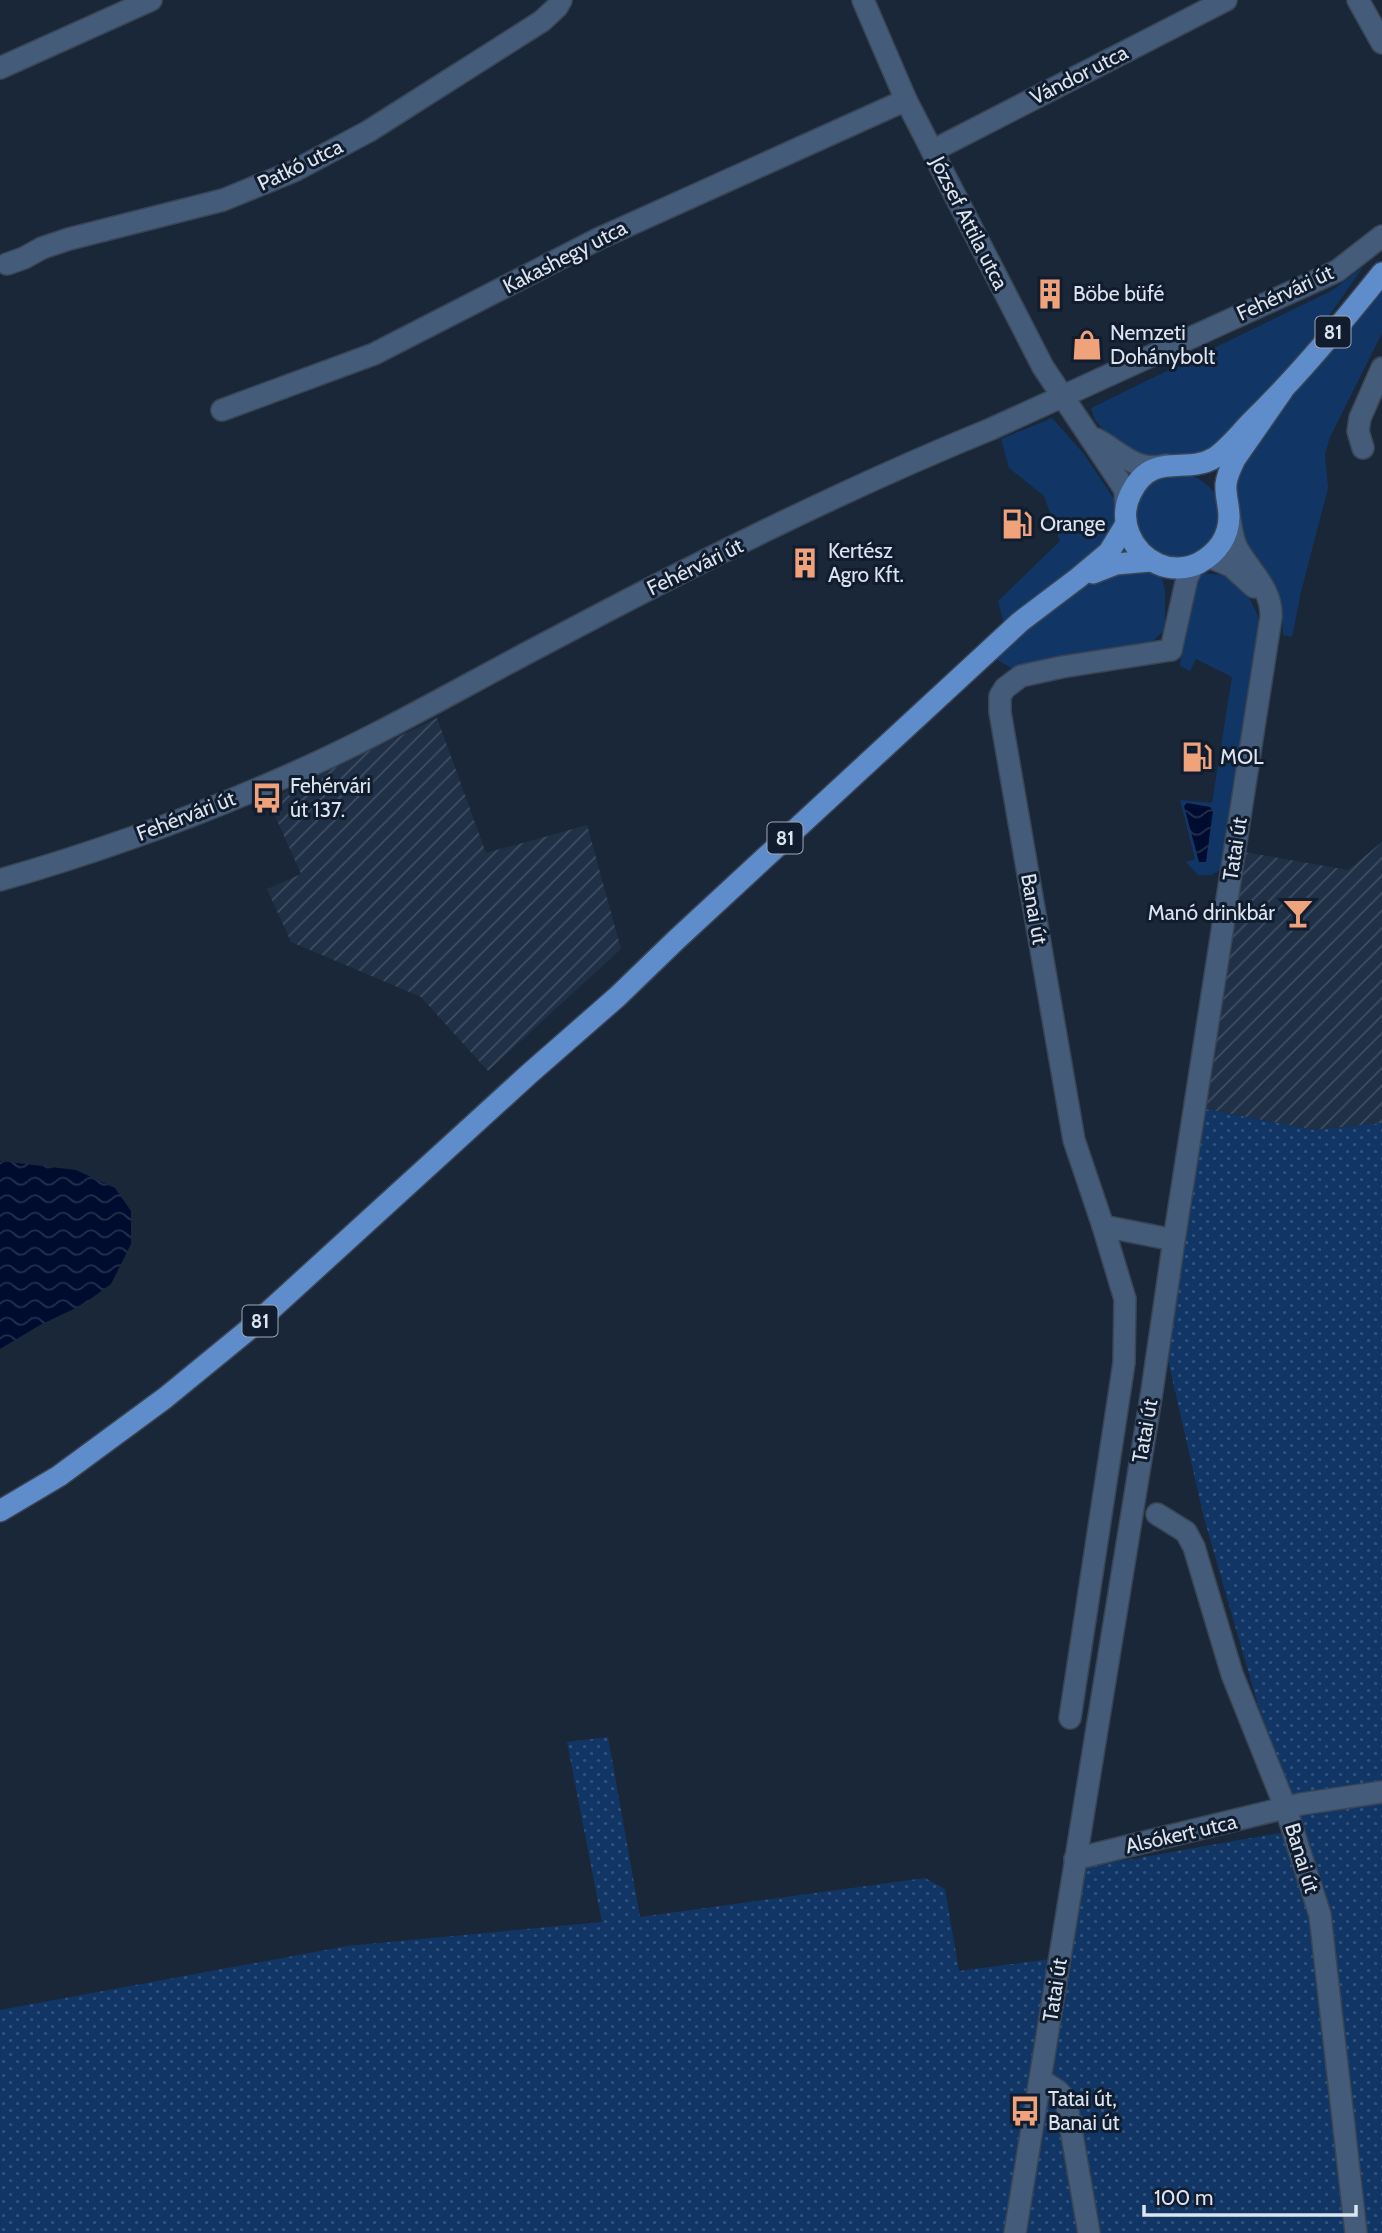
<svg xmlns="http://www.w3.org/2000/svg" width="1382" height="2233" viewBox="0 0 1382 2233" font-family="Cabin,sans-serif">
  <defs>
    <pattern id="industrial-furrows" width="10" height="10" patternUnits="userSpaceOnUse" patternTransform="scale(1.75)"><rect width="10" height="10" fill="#1f3047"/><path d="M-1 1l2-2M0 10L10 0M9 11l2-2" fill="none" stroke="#3f4e62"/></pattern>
    <pattern id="park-dots" width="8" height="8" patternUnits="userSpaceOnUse" patternTransform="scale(1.75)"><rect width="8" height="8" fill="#113666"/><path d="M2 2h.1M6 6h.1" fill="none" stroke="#33537c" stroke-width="1.8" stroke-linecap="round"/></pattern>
    <pattern id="water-waves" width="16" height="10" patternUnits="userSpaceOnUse" patternTransform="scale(1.75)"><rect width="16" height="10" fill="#000c2f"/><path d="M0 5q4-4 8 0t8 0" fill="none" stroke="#252f4d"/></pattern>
  </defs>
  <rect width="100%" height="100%" fill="#1a2738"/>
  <!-- industrial -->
  <g fill="url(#industrial-furrows)">
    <polygon points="437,718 486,853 587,825 621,949 488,1071 421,997 291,942 267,889 301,874 268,800"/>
    <polygon points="1382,842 1382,1123 1314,1130 1205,1109 1244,852 1348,870"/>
  </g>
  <!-- grass -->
  <g fill="#113666">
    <polygon points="1363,267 1308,346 1261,401 1203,454 1191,456 1175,454 1154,460 1117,445 1095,420 1091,408 1333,290"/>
    <polygon points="1382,287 1382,333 1330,437 1325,454 1328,488 1301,592 1292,637 1283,635 1282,607 1267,578 1246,551 1240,529 1235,479 1245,459 1281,408"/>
    <polygon points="1052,418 1084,454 1114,499 1117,520 1112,537 1006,632 998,601 1060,541 1044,496 1009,468 1001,439"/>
    <circle cx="1179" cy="516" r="42"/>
    <polygon points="1151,567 1162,578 1165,590 1165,622 1163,631 1153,641 1081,653 1013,669 994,658 1033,622 1106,573"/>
    <polygon points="1197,573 1224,575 1245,589 1258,616 1259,645 1220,870 1211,875 1198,875 1186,862 1195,859 1180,800 1212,803 1232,677 1196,659 1190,671 1180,666 1187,598"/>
  </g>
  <!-- park -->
  <polygon fill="url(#park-dots)" points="1205,1109 1314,1130 1382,1123 1382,2233 0,2233 0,2010 347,1946 602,1922 567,1742 608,1737 640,1917 925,1878 945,1889 959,1971 1051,1959 1063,1869 1133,1859 1302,1829 1260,1712 1204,1518 1166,1351"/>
  <!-- water -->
  <g fill="url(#water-waves)">
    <polygon points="1187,803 1210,807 1213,811 1206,862 1199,862 1184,806"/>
    <polygon points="0,1161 76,1170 115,1188 131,1211 131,1244 111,1284 82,1305 40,1325 0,1349"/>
  </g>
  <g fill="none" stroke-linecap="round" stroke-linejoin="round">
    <!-- minor casing -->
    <g stroke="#394555" stroke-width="24">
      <g id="minor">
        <polyline points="863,0 906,100 1043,367 1118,479 1125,490 1126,508"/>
        <polyline points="1358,0 1382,43"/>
        <polyline points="0,68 151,0"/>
        <polyline points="932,151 1226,0"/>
        <polyline points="7,264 24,258 42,248 69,239 223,200 294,171 369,131 542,21 557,7 561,0"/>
        <polyline points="222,410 374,354 598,239 906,100"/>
        <path d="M 1096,439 C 1121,452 1135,473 1166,465"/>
        <polyline points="1363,448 1358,431 1360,418 1382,368"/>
        <polyline points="1209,557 1231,566 1254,587"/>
        <polyline points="1171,650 1062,667 1021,676 1005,688 1000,696 1000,712 1074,1140 1103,1226 1174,1240"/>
        <polyline points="1171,650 1187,578 1193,566"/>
        <path d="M 0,880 C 94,853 189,819 278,780 C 370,741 458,689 546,643 C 691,566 839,491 991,429 L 1337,271 L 1382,236"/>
        <polyline points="1157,1514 1186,1532 1194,1547 1232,1674 1286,1809 1320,1915 1356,2233"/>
        <polyline points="1070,1718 1124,1363 1125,1299 1103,1226"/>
        <polyline points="1075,1859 1301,1804 1382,1792"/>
        <polyline points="1041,2080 1058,2091 1066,2100 1089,2233"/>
        <path d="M 1015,2233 L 1152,1391 L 1174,1240 L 1271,617 C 1272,588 1250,572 1237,548 C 1232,538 1231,526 1229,515"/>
      </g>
    </g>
    <!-- major casing -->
    <g stroke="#394555" stroke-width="24">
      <g id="major">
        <path d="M 1283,390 L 1235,459 C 1231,467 1227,475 1226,484 C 1225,495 1229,505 1229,516 C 1229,537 1217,553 1199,563 C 1187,569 1171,570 1158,564 C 1132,552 1117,521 1131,493 C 1152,450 1186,475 1214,458 C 1228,449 1240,433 1252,421 C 1299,375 1341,324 1382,273"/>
        <polyline points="1093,573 1116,564 1150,561"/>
        <polyline points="0,1511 59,1476 165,1398 254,1325 529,1074 617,997 676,940 1020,622 1078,578 1109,552 1126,524"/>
      </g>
    </g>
    <!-- minor -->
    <use href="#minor" stroke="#445b79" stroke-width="21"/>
    <!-- major -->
    <use href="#major" stroke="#5f8dcc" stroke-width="21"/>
  </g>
  <!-- icons -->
  <defs>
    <g id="building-bare" transform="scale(2.415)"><path d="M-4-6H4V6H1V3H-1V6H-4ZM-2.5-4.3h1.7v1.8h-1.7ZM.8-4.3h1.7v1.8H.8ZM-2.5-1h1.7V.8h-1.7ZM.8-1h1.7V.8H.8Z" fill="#f0a27a" stroke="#111d2e" stroke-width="2.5" paint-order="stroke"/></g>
    <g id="shop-bare" transform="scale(2.415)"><path d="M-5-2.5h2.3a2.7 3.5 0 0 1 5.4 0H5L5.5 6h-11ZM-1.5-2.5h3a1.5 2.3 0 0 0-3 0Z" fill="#f0a27a" stroke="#111d2e" stroke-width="2.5" paint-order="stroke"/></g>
    <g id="fuel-bare" transform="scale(2.415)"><path d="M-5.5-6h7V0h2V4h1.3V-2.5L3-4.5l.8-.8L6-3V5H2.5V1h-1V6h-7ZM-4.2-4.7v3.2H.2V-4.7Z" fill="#f0a27a" stroke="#111d2e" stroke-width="2.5" paint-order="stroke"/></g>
    <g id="bus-bare" transform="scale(2.415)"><path d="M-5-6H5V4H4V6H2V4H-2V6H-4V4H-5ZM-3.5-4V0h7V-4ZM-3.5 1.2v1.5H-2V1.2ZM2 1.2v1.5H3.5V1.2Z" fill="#f0a27a" stroke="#111d2e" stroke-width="2.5" paint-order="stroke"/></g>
    <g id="bar-bare" transform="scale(2.415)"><path d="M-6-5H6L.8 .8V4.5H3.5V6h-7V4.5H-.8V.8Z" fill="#f0a27a" stroke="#111d2e" stroke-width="2.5" paint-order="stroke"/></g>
  </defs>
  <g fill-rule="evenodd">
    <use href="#building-bare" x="1050" y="294"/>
    <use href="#shop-bare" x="1087" y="345"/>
    <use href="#fuel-bare" x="1017" y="524"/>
    <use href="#building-bare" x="805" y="563"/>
    <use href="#fuel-bare" x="1197" y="757"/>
    <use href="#bus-bare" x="267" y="798"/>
    <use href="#bar-bare" x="1298" y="913"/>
    <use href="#bus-bare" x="1025" y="2111"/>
  </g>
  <g text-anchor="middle" stroke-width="6" stroke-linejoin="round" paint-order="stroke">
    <!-- shield labels -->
    <g fill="#111d2e" stroke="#9ea8b5" stroke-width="2">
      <rect x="1315.5" y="316.5" width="35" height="31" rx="5"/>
      <rect x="767.5" y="822.5" width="35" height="31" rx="5"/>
      <rect x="242.5" y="1305.5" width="35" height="31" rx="5"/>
    </g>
    <g font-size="19" font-weight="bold" fill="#dbe4ef">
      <text x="1333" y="339">81</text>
      <text x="785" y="845">81</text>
      <text x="260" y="1328">81</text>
    </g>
    <!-- street labels -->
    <g font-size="21" fill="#dbe4ef" stroke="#111d2e">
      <text transform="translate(1079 75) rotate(-27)" y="7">Vándor utca</text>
      <text transform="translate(300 165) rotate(-26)" y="7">Patkó utca</text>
      <text transform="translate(969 223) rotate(63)" y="7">József Attila utca</text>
      <text transform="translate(565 257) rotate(-27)" y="7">Kakashegy utca</text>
      <text transform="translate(1285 293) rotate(-25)" y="7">Fehérvári út</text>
      <text transform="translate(695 567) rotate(-26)" y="7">Fehérvári út</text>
      <text transform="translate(186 816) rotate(-21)" y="7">Fehérvári út</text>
      <text transform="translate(1235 849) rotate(-81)" y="7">Tatai út</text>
      <text transform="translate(1034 909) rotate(80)" y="7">Banai út</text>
      <text transform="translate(1145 1431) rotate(-80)" y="7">Tatai út</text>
      <text transform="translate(1181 1834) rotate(-13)" y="7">Alsókert utca</text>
      <text transform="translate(1302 1858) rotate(73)" y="7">Banai út</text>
      <text transform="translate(1055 1990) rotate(-81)" y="7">Tatai út</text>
    </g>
    <!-- poi labels -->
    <g font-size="21" fill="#dbe4ef" stroke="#111d2e" text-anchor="start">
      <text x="1073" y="301">Böbe büfé</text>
      <text x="1110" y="340">Nemzeti<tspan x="1110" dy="24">Dohánybolt</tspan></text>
      <text x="1040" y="531">Orange</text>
      <text x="828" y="558">Kertész<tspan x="828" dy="24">Agro Kft.</tspan></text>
      <text x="1220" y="764">MOL</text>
      <text x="290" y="793">Fehérvári<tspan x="290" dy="24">út 137.</tspan></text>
      <text x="1275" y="920" text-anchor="end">Manó drinkbár</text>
      <text x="1048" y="2106">Tatai út,<tspan x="1048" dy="24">Banai út</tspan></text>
    </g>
  </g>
  <!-- scale -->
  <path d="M1144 2205v10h212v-10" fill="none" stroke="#dbe4ef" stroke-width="3.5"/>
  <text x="1154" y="2205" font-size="21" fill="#dbe4ef" stroke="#111d2e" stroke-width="5" paint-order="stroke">100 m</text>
</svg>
